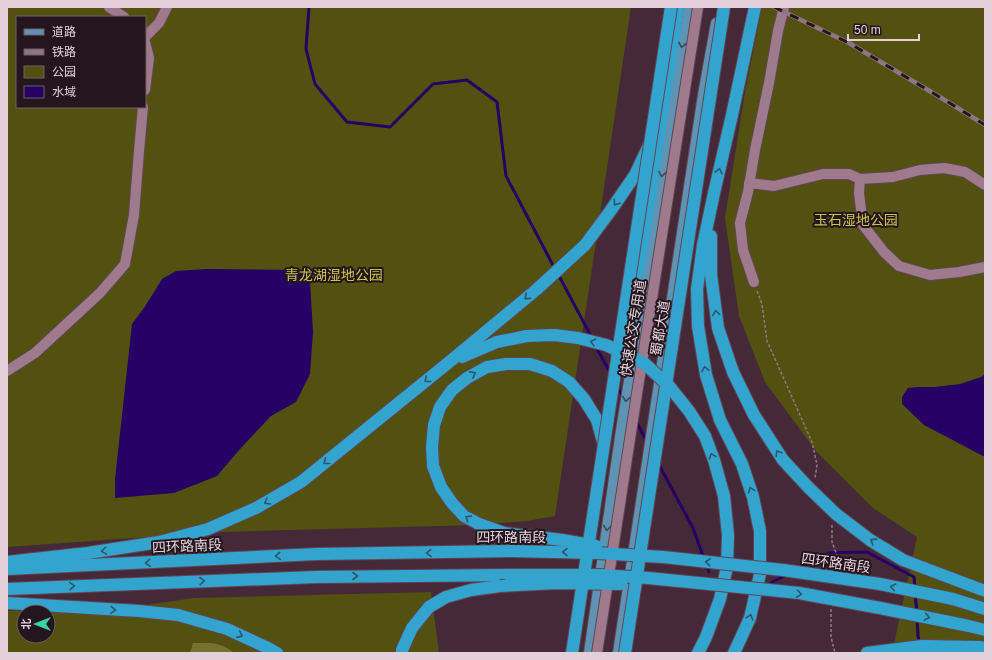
<svg xmlns="http://www.w3.org/2000/svg" width="992" height="660" viewBox="0 0 992 660" font-family="Helvetica,'Noto Sans SC',sans-serif">
  <rect width="100%" height="100%" fill="#462938"/>
  <!-- green -->
  <g fill="#53510f" fill-rule="evenodd">
    <path d="M 7,7 L 631,7 L 555,516 L 527,521 L 476,525 L 219,532 L 7,547 ZM 17,17 L 145,17 L 145,107 L 17,107 Z"/>
    <polygon points="762,7 985,7 985,653 892,653 917,537 873,508 816,451 765,382 739,316 725,218 745,92"/>
    <path d="M 431,592 L 439,653 L 7,653 L 7,611 L 125,608 L 194,598 ZM 24,612 L 48,612 L 48,636 L 24,636 Z"/>
  </g>
  <!-- forest -->
  <path fill="#74722f" d="M 193,643 C 209,643 221,641 234,653 L 190,653 Z"/>
  <!-- water -->
  <g fill="#260065">
    <polygon points="206,269 303,270 310,281 313,332 310,374 296,402 271,416 240,449 217,476 174,493 115,498 115,479 132,324 144,308 162,279 176,271"/>
    <polygon points="985,374 985,457 924,425 902,404 902,397 908,388 918,387 935,387 960,384 981,377"/>
  </g>
  <g fill="none" stroke-linecap="round" stroke-linejoin="round">
    <!-- stream -->
    <g stroke="#260065" stroke-width="3">
      <polyline points="309,7 306,49 315,84 347,122 390,127 433,84 467,80 497,102 506,176 555,269"/>
      <polyline points="558,274 592,338"/>
      <polyline points="596,347 611,374"/>
      <polyline points="617,386 623,397"/>
      <polyline points="636,421 647,442"/>
      <polyline points="658,463 693,528 704,559"/>
      <polyline points="706,564 709,572"/>
      <polyline points="799,568 829,553 867,552 914,577 915,588"/>
      <polyline points="772,582 787,575"/>
      <polyline points="915,594 917,612"/>
      <polyline points="917,618 918,636 920,644"/>
    </g>
    <!-- minor casing -->
    <g stroke="#604654" stroke-width="12">
      <g id="minor">
        <polyline points="109,7 124,17"/>
        <polyline points="145,37 159,23 167,7"/>
        <polyline points="145,42 149,58 145,90"/>
        <polyline points="860,179 859,193 863,225 884,252 899,266 930,275 959,272 985,267"/>
        <polyline points="749,183 774,186 823,174 849,174 860,179 893,177 920,170 944,168 965,172 985,185"/>
        <polyline points="754,282 743,250 740,223 748,192 755,150 769,83 778,31 784,7"/>
        <polyline points="7,371 35,353 100,293 125,264 134,215 139,151 143,107"/>
      </g>
    </g>
    <!-- major casing -->
    <g stroke="#604654" stroke-width="12">
      <g id="major">
        <polyline points="589,653 620,437 689,7"/>
        <polyline points="618,653 703,95 716,23"/>
      </g>
    </g>
    <!-- highway casing -->
    <g stroke="#604654" stroke-width="14">
      <g id="highway">
        <polyline points="711,236 711,275 718,328 733,372 754,415"/>
        <polyline points="462,357 497,342"/>
        <polyline points="622,363 643,240 678,7"/>
        <polyline points="504,533 479,524 464,516 452,503 441,487 433,466 432,447 434,425 440,407 452,390 467,378 487,367 506,364 530,364 552,371 569,382 584,399 597,420 604,445"/>
        <polyline points="7,562 88,553 159,542 208,529 256,508 301,482 448,363 536,290 585,245 611,210 635,175 661,120"/>
        <polyline points="7,569 317,554 510,551"/>
        <polyline points="7,589 316,577 509,575"/>
        <polyline points="7,603 139,611 178,615 227,629 268,648 277,653"/>
        <polyline points="402,653 402,650 412,628 429,607 446,597 471,590 500,586"/>
        <polyline points="698,653 706,637 720,599 727,567 728,535"/>
        <polyline points="734,653 750,618 760,574 760,531 753,497 742,464 720,420 706,375 698,326 697,289 703,245 714,193 732,115 755,7"/>
        <polyline points="867,653 922,646 979,647 985,648"/>
      </g>
    </g>
    <!-- path -->
    <g stroke="#907884" stroke-width="1.5" stroke-dasharray="3 2" stroke-linecap="butt">
      <polyline points="757,291 762,304 767,341 812,442 817,465 815,478"/>
      <polyline points="832,525 832,542 838,558 836,568"/>
      <polyline points="831,609 831,637 835,653"/>
    </g>
    <!-- minor -->
    <use href="#minor" stroke="#9e7a8c" stroke-width="10"/>
    <!-- major -->
    <use href="#major" stroke="#5e93b4" stroke-width="10"/>
    <!-- highway -->
    <use href="#highway" stroke="#33a4ce" stroke-width="12"/>
    <!-- rail casing -->
    <g stroke="#8e7582" stroke-width="4.5">
      <polyline id="rail" points="774,7 849,43 948,102 985,125"/>
    </g>
    <!-- rail -->
    <use href="#rail" stroke="#24161d" stroke-width="3" stroke-dasharray="9" stroke-linecap="butt"/>
    <!-- minor-bridge casing -->
    <g stroke="#604654" stroke-width="12" stroke-linecap="butt">
      <polyline id="minor-bridge" points="597,653 636,400 698,7"/>
    </g>
    <!-- highway-bridge casing -->
    <g stroke="#604654" stroke-width="14" stroke-linecap="butt">
      <g id="highway-bridge">
        <polyline points="497,342 527,336 554,335 578,338 606,345 644,363 669,386 689,411 705,436 714,460 724,496 728,535"/>
        <polyline points="754,415 783,460 809,488 836,514 870,540 903,560 985,591"/>
        <polyline points="504,533 562,540 596,546"/>
        <polyline points="510,551 597,553 663,557 783,570 880,584 953,599 985,609"/>
        <polyline points="509,575 599,575 648,578 799,593 880,608 969,626 985,630"/>
        <polyline points="500,586 557,583 621,584"/>
        <polyline points="572,653 671,7"/>
        <polyline points="625,653 724,7"/>
      </g>
    </g>
    <!-- minor-bridge -->
    <use href="#minor-bridge" stroke="#9e7a8c" stroke-width="10"/>
    <!-- highway-bridge -->
    <use href="#highway-bridge" stroke="#33a4ce" stroke-width="12"/>
  </g>
  <!-- one-way arrows -->
  <defs><path id="oneway-chevron" d="M-2-3.5L2.5 0L-2 3.5" fill="none" stroke-width="1.6" stroke-linecap="round" stroke-linejoin="round"/></defs>
  <g stroke="#3b4859">
    <use href="#oneway-chevron" transform="translate(682 45) rotate(99)"/>
    <use href="#oneway-chevron" transform="translate(662 174) rotate(99)"/>
    <use href="#oneway-chevron" transform="translate(626 399) rotate(99)"/>
    <use href="#oneway-chevron" transform="translate(607 528) rotate(98)"/>
  </g>
  <g stroke="#2b566d">
    <use href="#oneway-chevron" transform="translate(719 171) rotate(-77)"/>
    <use href="#oneway-chevron" transform="translate(616 203) rotate(124)"/>
    <use href="#oneway-chevron" transform="translate(527 297) rotate(140)"/>
    <use href="#oneway-chevron" transform="translate(716 313) rotate(-98)"/>
    <use href="#oneway-chevron" transform="translate(593 342) rotate(-166)"/>
    <use href="#oneway-chevron" transform="translate(705 369) rotate(-99)"/>
    <use href="#oneway-chevron" transform="translate(473 374) rotate(-28)"/>
    <use href="#oneway-chevron" transform="translate(427 380) rotate(141)"/>
    <use href="#oneway-chevron" transform="translate(778 453) rotate(-123)"/>
    <use href="#oneway-chevron" transform="translate(712 456) rotate(-110)"/>
    <use href="#oneway-chevron" transform="translate(326 462) rotate(141)"/>
    <use href="#oneway-chevron" transform="translate(751 490) rotate(-110)"/>
    <use href="#oneway-chevron" transform="translate(267 502) rotate(150)"/>
    <use href="#oneway-chevron" transform="translate(468 518) rotate(-148)"/>
    <use href="#oneway-chevron" transform="translate(873 541) rotate(-147)"/>
    <use href="#oneway-chevron" transform="translate(104 551) rotate(171)"/>
    <use href="#oneway-chevron" transform="translate(565 552) rotate(-179)"/>
    <use href="#oneway-chevron" transform="translate(429 553) rotate(179)"/>
    <use href="#oneway-chevron" transform="translate(278 556) rotate(177)"/>
    <use href="#oneway-chevron" transform="translate(708 562) rotate(-174)"/>
    <use href="#oneway-chevron" transform="translate(148 563) rotate(177)"/>
    <use href="#oneway-chevron" transform="translate(355 576)"/>
    <use href="#oneway-chevron" transform="translate(202 581) rotate(-2)"/>
    <use href="#oneway-chevron" transform="translate(72 586) rotate(-2)"/>
    <use href="#oneway-chevron" transform="translate(893 587) rotate(-168)"/>
    <use href="#oneway-chevron" transform="translate(799 594) rotate(8)"/>
    <use href="#oneway-chevron" transform="translate(113 610) rotate(3)"/>
    <use href="#oneway-chevron" transform="translate(750 617) rotate(-72)"/>
    <use href="#oneway-chevron" transform="translate(927 617) rotate(11)"/>
    <use href="#oneway-chevron" transform="translate(240 635) rotate(24)"/>
  </g>
  <g text-anchor="middle" stroke-width="4" stroke-linejoin="round" paint-order="stroke">
    <!-- park labels -->
    <g font-size="14" fill="#c9c54a" stroke="#24161d">
      <text x="856" y="225">玉石湿地公园</text>
      <text x="334" y="280">青龙湖湿地公园</text>
    </g>
    <!-- street labels -->
    <g font-size="14" fill="#e4d0da" stroke="#24161d">
      <text transform="translate(633 328) rotate(-81)" y="5">快速公交专用道</text>
      <text transform="translate(660 328) rotate(-81)" y="5">蜀都大道</text>
      <text x="511" y="542">四环路南段</text>
      <text transform="translate(187 546) rotate(-3)" y="5">四环路南段</text>
      <text transform="translate(836 563) rotate(8)" y="5">四环路南段</text>
    </g>
  </g>
  <!-- border -->
  <rect width="992" height="660" fill="none" stroke="#e4d0da" stroke-width="16"/>
  <!-- legend -->
  <rect x="16" y="16" width="130" height="92" fill="#24161d" stroke="#716069"/>
  <rect x="24" y="29" width="20" height="6" fill="#5e93b4" stroke="#716069"/>
  <text x="52" y="36" font-size="12" fill="#e4d0da">道路</text>
  <rect x="24" y="49" width="20" height="6" fill="#8e7582" stroke="#716069"/>
  <text x="52" y="56" font-size="12" fill="#e4d0da">铁路</text>
  <rect x="24" y="66" width="20" height="12" fill="#53510f" stroke="#716069"/>
  <text x="52" y="76" font-size="12" fill="#e4d0da">公园</text>
  <rect x="24" y="86" width="20" height="12" fill="#260065" stroke="#716069"/>
  <text x="52" y="96" font-size="12" fill="#e4d0da">水域</text>
  <!-- north arrow -->
  <g transform="translate(36 624) rotate(270)"><circle r="19" fill="#24161d" stroke="#716069"/>
  <path d="M0-3L7 15L0 10L-7 15Z" fill="#3ad4a5"/>
  <text y="-6" font-size="11" font-weight="bold" text-anchor="middle" fill="#e4d0da">北</text>
  </g>
  <!-- scale -->
  <path d="M848 34v6h71v-6" fill="none" stroke="#e4d0da" stroke-width="2"/>
  <text x="854" y="34" font-size="12" fill="#e4d0da" stroke="#24161d" stroke-width="3" paint-order="stroke">50 m</text>
</svg>
